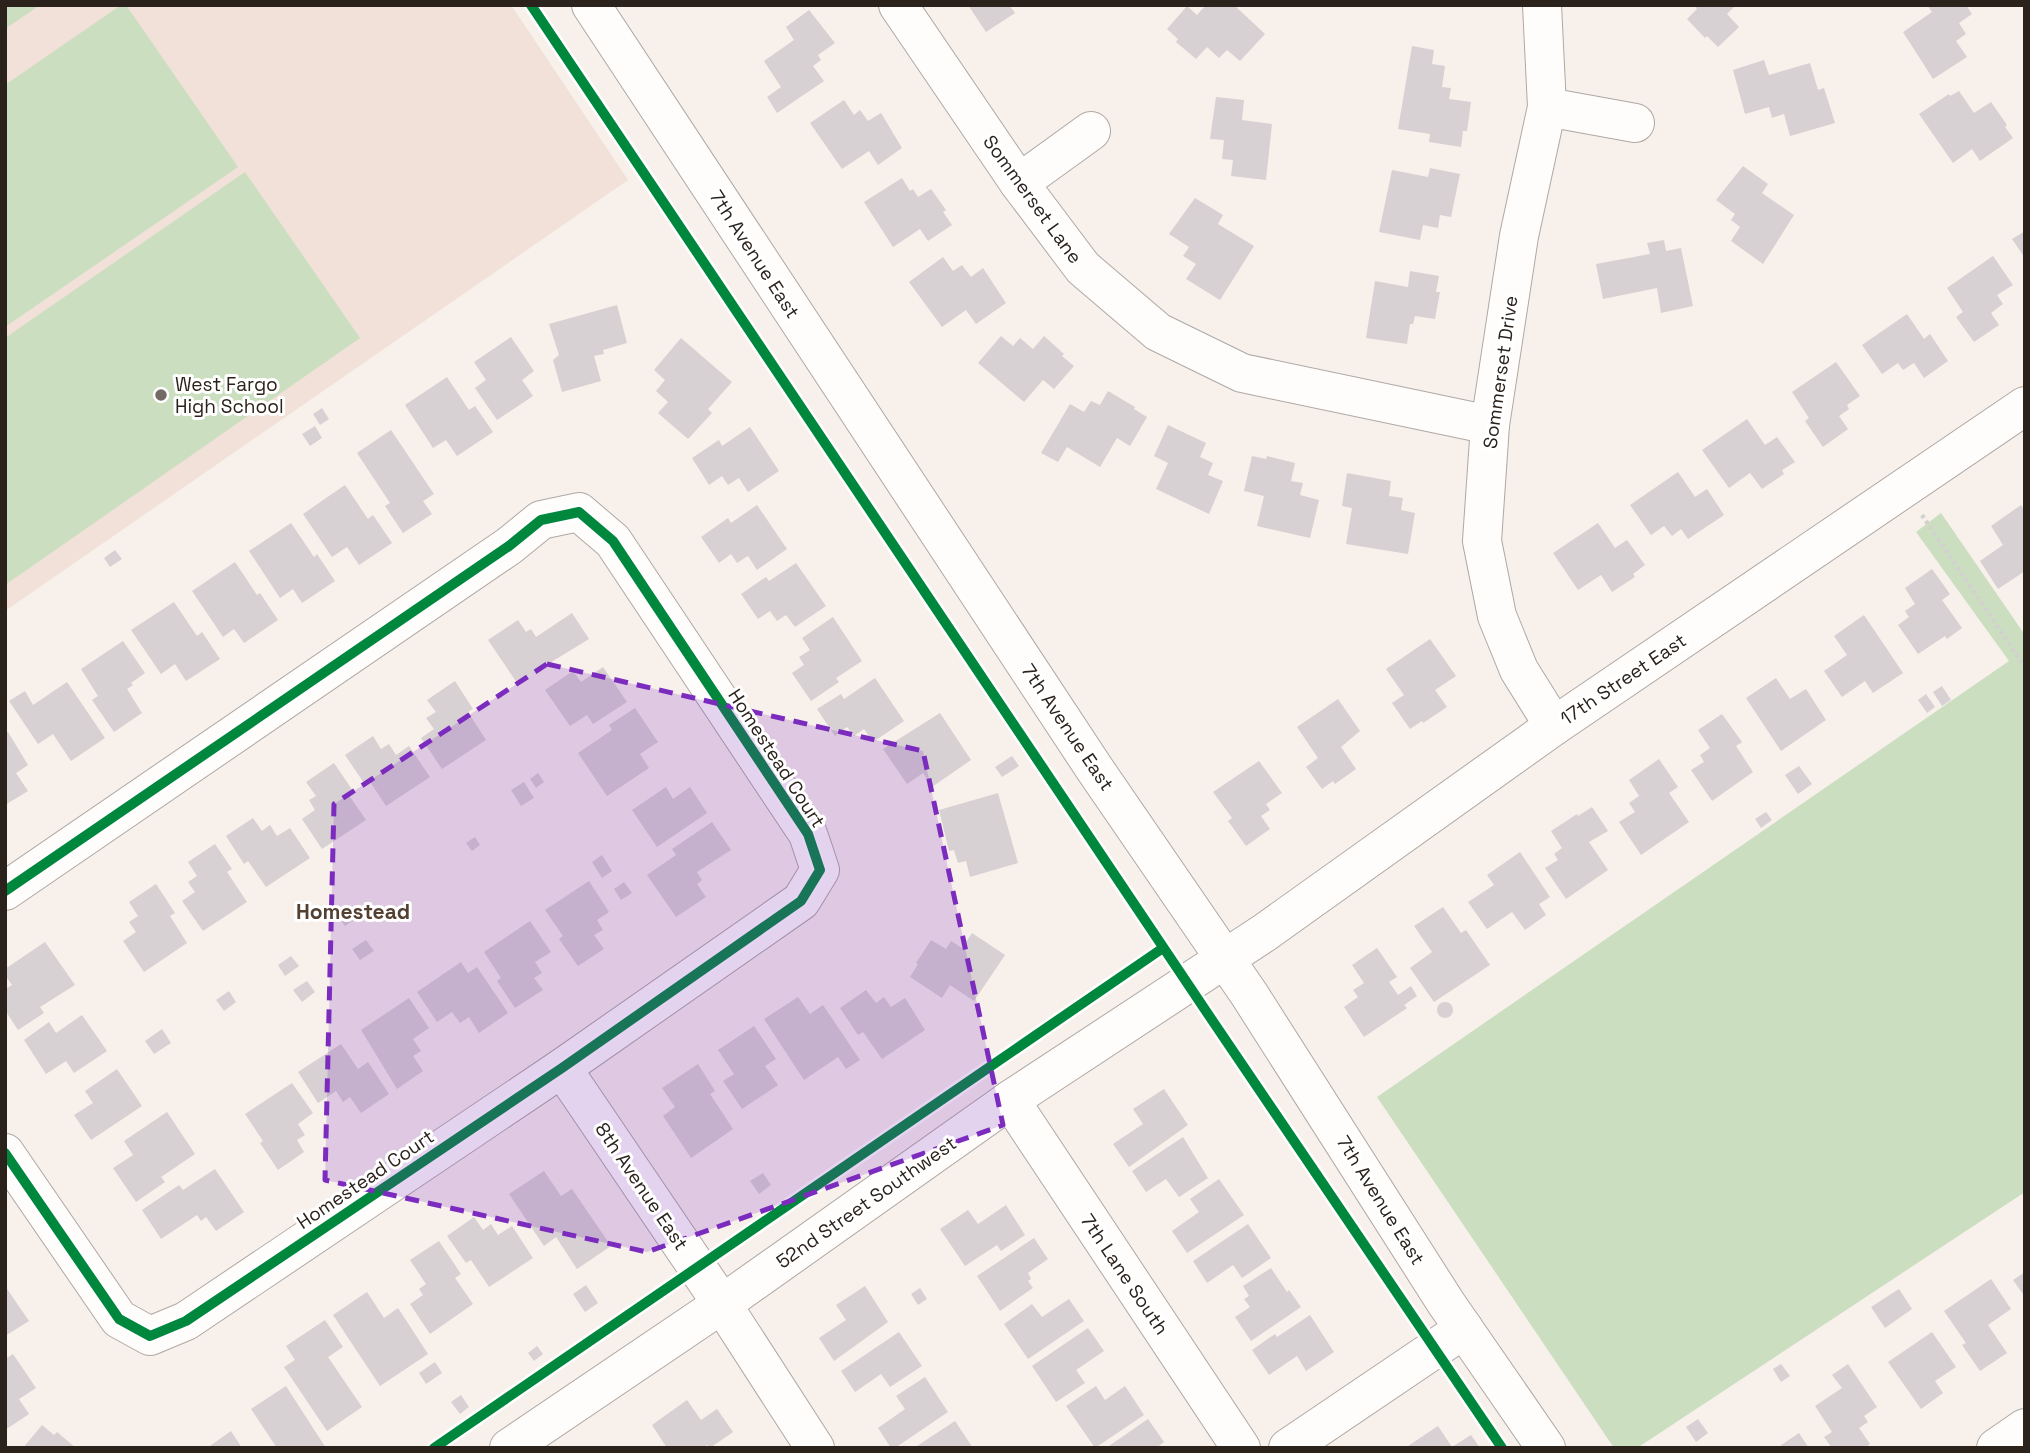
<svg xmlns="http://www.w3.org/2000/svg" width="2030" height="1453" viewBox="0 0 2030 1453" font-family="'Space Grotesk',sans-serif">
  <rect width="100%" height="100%" fill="#f8f0eb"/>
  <!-- education -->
  <polygon fill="#f1e1d8" points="5,5 511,5 628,180 5,611"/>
  <!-- park -->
  <g fill="#cbdec0">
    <polygon points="5,5 40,5 5,29"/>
    <polygon points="121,5 126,5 238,167 5,327 5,85"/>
    <polygon points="245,172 360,338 5,585 5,338"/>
    <polygon points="1941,513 2025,635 2025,1192 1637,1448 1614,1448 1377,1097 2009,661 1916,532"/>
  </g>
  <!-- building -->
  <g fill="#d7d1d3">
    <polygon points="968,5 1009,5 1015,13 986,32"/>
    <polygon points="1206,5 1234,5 1265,34 1240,61 1227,50 1219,58 1207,47 1196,59 1176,42 1178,39 1167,29 1187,6 1197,15"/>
    <polygon points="1694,5 1736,5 1727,14 1739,27 1718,47 1707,36 1705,38 1687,19 1697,9"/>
    <polygon points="1927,5 1966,5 1972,14 1959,23 1966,34 1956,41 1967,57 1933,79 1903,32 1932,12"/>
    <polygon points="809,10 835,43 818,55 821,60 813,66 824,81 777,113 767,97 781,87 764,61 794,40 786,27"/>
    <polygon points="1412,46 1434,50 1432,64 1445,66 1442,87 1451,88 1449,99 1471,102 1467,131 1463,131 1461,147 1429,142 1430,134 1398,129"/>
    <polygon points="1764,60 1769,75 1810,63 1818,90 1824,88 1835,123 1790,136 1784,114 1772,118 1769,107 1745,114 1733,70"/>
    <polygon points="1959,91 1974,113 1991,102 2007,125 2005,127 2013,138 1980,161 1972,149 1953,163 1919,114 1949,94 1950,96"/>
    <polygon points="1216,97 1244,100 1242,120 1272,124 1266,180 1231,176 1233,160 1222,159 1224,140 1210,139"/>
    <polygon points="844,100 854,115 860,110 868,121 881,113 902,148 878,165 869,151 842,169 810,123"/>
    <polygon points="1743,166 1768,184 1762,193 1794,215 1763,264 1731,241 1740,227 1731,220 1735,214 1716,200"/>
    <polygon points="1430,168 1460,174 1451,217 1440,215 1438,228 1423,225 1420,240 1379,232 1392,170 1428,177"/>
    <polygon points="902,178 910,191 913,189 918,197 931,189 946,210 943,212 952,225 928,241 920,229 893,247 864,202"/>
    <polygon points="1195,198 1223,215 1218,224 1254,246 1220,300 1186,279 1196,264 1183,256 1189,247 1169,234"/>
    <polygon points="2025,231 2025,258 2012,239"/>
    <polygon points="1664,240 1666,251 1681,248 1693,306 1661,313 1657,288 1603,299 1596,264 1650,254 1647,243"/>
    <polygon points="1993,256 2013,285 1997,295 2003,304 1991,313 1999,325 1974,342 1956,317 1963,312 1947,288"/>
    <polygon points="943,257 953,271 962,265 971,277 983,268 1006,303 976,324 966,310 942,327 909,282"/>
    <polygon points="1410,271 1439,276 1436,292 1440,292 1435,319 1415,316 1413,324 1410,324 1407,344 1366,338 1375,281 1408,287"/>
    <polygon points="617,305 627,343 603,350 604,354 594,356 601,381 562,392 553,360 559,355 549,324"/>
    <polygon points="1907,314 1924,339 1930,334 1948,361 1924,378 1914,363 1903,370 1898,363 1882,374 1862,345"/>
    <polygon points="1001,336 1013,346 1020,338 1033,349 1044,336 1064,354 1062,356 1074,366 1054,389 1043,380 1024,402 978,363"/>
    <polygon points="511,337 534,371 522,380 533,396 497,420 475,388 486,380 474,362"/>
    <polygon points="681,338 732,382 708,409 712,413 688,439 658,413 668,402 656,391 665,380 654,370"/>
    <polygon points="1836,362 1860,396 1847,405 1849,409 1839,416 1848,429 1823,447 1805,421 1809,418 1792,392"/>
    <polygon points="447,377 469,410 475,406 493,432 457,456 446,440 433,448 405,405"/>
    <polygon points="1108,391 1135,407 1134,409 1147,417 1130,446 1117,438 1100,467 1067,447 1058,462 1041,453 1070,404 1084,412 1091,401 1100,405"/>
    <polygon points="322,408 329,419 320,425 313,414"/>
    <polygon points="1747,419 1765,445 1777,437 1795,462 1782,470 1784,474 1762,489 1750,473 1729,488 1702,450"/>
    <polygon points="1168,425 1206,443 1200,457 1213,463 1208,475 1223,481 1209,514 1156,489 1168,463 1154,456"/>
    <polygon points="315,426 322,438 310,446 302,434"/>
    <polygon points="750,427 779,471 748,492 739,478 728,485 722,476 709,485 692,458 719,440 722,446"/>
    <polygon points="391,430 434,494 423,501 432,514 403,533 385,506 390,503 357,453"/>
    <polygon points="1252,456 1266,459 1267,456 1295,463 1291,481 1303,483 1300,495 1319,500 1310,538 1257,526 1264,496 1244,491"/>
    <polygon points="1678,472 1695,497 1707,489 1724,515 1688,539 1681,529 1672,536 1664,526 1651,535 1630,505"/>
    <polygon points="1347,473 1391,481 1389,496 1403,498 1401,510 1415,513 1408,554 1346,544 1352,508 1342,506"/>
    <polygon points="345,485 368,519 373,515 392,543 359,565 347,547 332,557 303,514"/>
    <polygon points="757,505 787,549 757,570 748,556 737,563 731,554 719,563 701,537 728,518 731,523"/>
    <polygon points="2021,505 2025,511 2025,571 1998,589 1980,561 2003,545 1991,526"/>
    <polygon points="291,523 314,557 317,554 335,581 302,603 293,589 280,598 249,551"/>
    <polygon points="1598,523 1615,548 1627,540 1645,565 1633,574 1635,577 1612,592 1601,575 1578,590 1553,553"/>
    <polygon points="115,550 122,559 110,567 104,558"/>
    <polygon points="235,562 257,595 260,593 278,620 244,643 234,629 223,637 192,591"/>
    <polygon points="796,563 826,606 795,627 786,615 777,621 770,611 758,619 741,594 766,577 769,581"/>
    <polygon points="1932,569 1950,594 1942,600 1962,628 1947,639 1945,636 1918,654 1898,625 1909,617 1905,611 1915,604 1905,588"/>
    <polygon points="174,602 197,636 202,632 220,659 186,681 175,664 161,674 131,630"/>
    <polygon points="572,613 589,639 517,683 488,640 518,620 526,632 531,629 536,637"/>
    <polygon points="1864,615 1903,673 1873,693 1865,681 1842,697 1824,671 1847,655 1834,636"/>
    <polygon points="833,617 862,661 836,678 839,682 811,701 792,673 804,665 799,657 810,650 802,638"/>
    <polygon points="1430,639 1456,676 1435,690 1447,707 1423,723 1422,721 1410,729 1392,703 1404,695 1386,669"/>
    <polygon points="123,641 145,673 131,683 133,685 127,689 142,713 114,732 92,700 98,696 81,669"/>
    <polygon points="603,667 627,702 593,724 587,715 570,726 545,690 573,671 581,682"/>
    <polygon points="875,678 904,721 873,742 864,729 854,736 847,727 835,736 817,709 841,694 844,699"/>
    <polygon points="1776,678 1790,699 1806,689 1826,720 1781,751 1746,698"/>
    <polygon points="455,681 473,709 468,712 486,740 442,769 421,738 434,729 426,718 436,712 427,700"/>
    <polygon points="67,682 105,738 71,761 53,734 38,744 9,701 25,691 33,705"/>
    <polygon points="1942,686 1951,700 1942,706 1933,692"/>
    <polygon points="1926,694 1935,707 1927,713 1918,700"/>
    <polygon points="1338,699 1360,731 1341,747 1356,769 1335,784 1333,781 1322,789 1306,767 1318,758 1297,727"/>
    <polygon points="635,708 658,742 640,754 649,768 607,796 578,753 612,730 609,725"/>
    <polygon points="940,713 971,760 932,787 923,773 907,784 883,749"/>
    <polygon points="1722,714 1742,742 1736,746 1753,772 1712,801 1691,770 1704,762 1700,755 1710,748 1698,730"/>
    <polygon points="8,732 28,765 16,773 28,791 5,805 5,734"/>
    <polygon points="373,736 381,749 389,744 396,755 409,746 430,777 386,806 369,780 364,783 345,755"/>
    <polygon points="1012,756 1019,766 1002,777 995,767"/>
    <polygon points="1659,759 1678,787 1669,793 1689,822 1641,855 1619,822 1635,812 1629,803 1639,796 1629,780"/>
    <polygon points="1259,761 1282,793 1266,804 1270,810 1261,816 1270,829 1246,846 1228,821 1232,818 1213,792"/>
    <polygon points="334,763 353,791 348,794 366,820 322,849 302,819 315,810 309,800 316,796 306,782"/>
    <polygon points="1799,766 1812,784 1798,794 1785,775"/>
    <polygon points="538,773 544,782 536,788 530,779"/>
    <polygon points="524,782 534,798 521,806 511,790"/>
    <polygon points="666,787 673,799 690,787 707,813 657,847 632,810"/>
    <polygon points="998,793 1018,863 970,877 966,861 958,863 954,850 949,851 939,810"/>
    <polygon points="1592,807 1608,831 1589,842 1608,870 1566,899 1545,868 1558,860 1554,854 1562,848 1551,831 1577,814 1578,816"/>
    <polygon points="1766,812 1772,820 1761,828 1755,819"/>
    <polygon points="253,818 262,831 270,825 277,836 290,828 310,858 266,887 248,861 244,864 226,836"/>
    <polygon points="712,822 731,850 697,872 702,880 697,884 706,897 676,917 647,875 676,855 672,849"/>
    <polygon points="475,837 480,845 472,851 466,843"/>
    <polygon points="215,844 232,869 227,872 247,902 203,931 182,901 195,892 188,882 197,876 188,862"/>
    <polygon points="1520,852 1550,897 1539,904 1546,915 1525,930 1512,912 1487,929 1468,902 1494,885 1487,875"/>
    <polygon points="602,855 612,871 602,878 592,862"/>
    <polygon points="589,881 609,912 597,920 603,930 594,935 604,949 578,966 559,939 563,936 545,910"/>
    <polygon points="624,882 632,893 621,900 614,889"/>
    <polygon points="156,884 175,913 170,916 187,943 144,972 123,941 136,932 129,922 138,916 129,902"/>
    <polygon points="1443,907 1461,933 1466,930 1490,965 1434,1002 1410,968 1432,952 1414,926"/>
    <polygon points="349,911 355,919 345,926 339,918"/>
    <polygon points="530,921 551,952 535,962 542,973 534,978 543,990 515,1008 497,981 501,978 484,952"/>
    <polygon points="972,933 1005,955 974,1001 950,985 942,998 910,977 918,964 916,963 931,940 946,949 951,941 962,948"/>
    <polygon points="366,940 374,951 360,960 352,949"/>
    <polygon points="45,942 75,985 40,1007 44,1013 18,1030 5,1010 5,989 12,985 5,975 5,969"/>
    <polygon points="1377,948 1397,977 1389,982 1398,995 1411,986 1417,996 1404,1005 1407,1008 1364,1037 1344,1007 1358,997 1353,990 1364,983 1352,965"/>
    <polygon points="291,956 299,966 285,976 278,965"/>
    <polygon points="461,962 468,973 477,967 508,1013 479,1033 469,1017 460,1023 452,1012 437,1022 417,992"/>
    <polygon points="307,981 315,992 302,1002 293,990"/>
    <polygon points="866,990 876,1003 884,997 891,1007 905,998 925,1030 882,1059 863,1032 858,1035 840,1008"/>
    <polygon points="229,991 236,1002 224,1011 216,1000"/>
    <polygon points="798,997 810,1014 823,1005 860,1060 846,1069 838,1057 804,1080 764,1019"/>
    <polygon points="409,998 429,1028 413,1039 421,1051 413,1056 423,1071 397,1089 361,1030"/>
    <circle cx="1445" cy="1010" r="8"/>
    <polygon points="82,1015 107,1051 74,1073 66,1061 46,1074 24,1040 49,1022 56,1033"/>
    <polygon points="754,1026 776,1059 765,1066 778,1085 742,1109 723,1081 734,1074 718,1050"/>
    <polygon points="162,1029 171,1043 154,1054 145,1041"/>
    <polygon points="341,1044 358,1069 368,1062 389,1094 361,1113 350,1097 343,1102 336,1091 318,1103 298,1072"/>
    <polygon points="698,1064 715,1091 710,1094 733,1129 691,1158 663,1116 675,1107 662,1088"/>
    <polygon points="117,1069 142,1106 91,1140 74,1115 93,1103 85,1091"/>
    <polygon points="292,1083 313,1113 298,1124 305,1135 297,1140 304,1152 278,1170 260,1143 263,1141 245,1114"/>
    <polygon points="1164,1089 1188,1125 1129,1167 1113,1144 1143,1124 1133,1109"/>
    <polygon points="167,1112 195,1154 161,1177 165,1182 136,1202 113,1168 133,1155 124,1141"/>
    <polygon points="1183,1137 1208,1178 1179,1197 1166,1179 1146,1192 1132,1171"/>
    <polygon points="215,1169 244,1212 216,1231 206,1217 201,1221 197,1215 161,1239 142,1210 179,1185 183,1190"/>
    <polygon points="544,1171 561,1196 572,1189 611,1246 577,1269 556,1237 544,1246 509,1194"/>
    <polygon points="763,1173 771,1185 759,1194 750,1181"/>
    <polygon points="1219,1179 1244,1215 1187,1253 1172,1231 1199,1212 1190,1199"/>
    <polygon points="1006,1205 1025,1235 1001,1251 997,1245 965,1266 940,1229 968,1210 978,1224"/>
    <polygon points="474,1217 483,1230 491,1224 498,1235 512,1226 533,1258 489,1287 471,1260 466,1263 447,1236"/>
    <polygon points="1248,1224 1271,1258 1242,1278 1233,1265 1207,1283 1193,1261"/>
    <polygon points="1034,1238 1048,1259 1028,1273 1031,1279 1028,1281 1033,1288 1000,1311 977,1276"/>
    <polygon points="439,1241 461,1274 455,1278 473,1304 430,1334 410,1304 423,1295 419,1289 426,1284 410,1260"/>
    <polygon points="1271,1268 1287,1292 1289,1290 1301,1307 1251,1341 1235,1317 1250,1307 1244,1299 1249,1296 1243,1286"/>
    <polygon points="2025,1272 2025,1297 2013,1280"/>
    <polygon points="1991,1279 2011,1309 1988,1325 2007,1353 1980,1371 1962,1345 1966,1343 1944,1311"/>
    <polygon points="586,1285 598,1303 585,1312 573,1294"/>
    <polygon points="5,1286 29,1321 5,1336"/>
    <polygon points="865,1286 888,1322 834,1361 819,1338 846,1320 836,1305"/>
    <polygon points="920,1288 927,1299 918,1305 911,1294"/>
    <polygon points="1899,1289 1912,1309 1885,1328 1871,1307"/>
    <polygon points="367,1292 384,1318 398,1308 428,1354 380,1386 333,1315"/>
    <polygon points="1069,1299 1084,1321 1028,1359 1004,1324 1032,1304 1042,1317"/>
    <polygon points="1310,1315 1334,1352 1306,1371 1297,1356 1269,1375 1252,1350 1275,1334 1277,1337"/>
    <polygon points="325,1320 343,1347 328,1357 362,1407 327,1431 284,1367 295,1360 286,1346"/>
    <polygon points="1088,1328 1104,1351 1076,1370 1085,1383 1056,1402 1032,1366"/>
    <polygon points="899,1332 922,1366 890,1387 881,1374 855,1392 841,1371"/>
    <polygon points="1932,1332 1956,1367 1935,1381 1943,1393 1921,1409 1888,1362"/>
    <polygon points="537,1346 543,1354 534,1361 528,1353"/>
    <polygon points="13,1354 36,1388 19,1399 29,1414 5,1430 5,1359"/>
    <polygon points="435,1362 442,1373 426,1384 419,1373"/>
    <polygon points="1781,1364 1790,1376 1781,1382 1773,1369"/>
    <polygon points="1848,1364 1877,1407 1864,1416 1868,1422 1859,1428 1870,1444 1865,1448 1832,1448 1824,1437 1832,1432 1815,1406 1842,1388 1832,1375"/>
    <polygon points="925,1377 948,1412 895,1448 891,1448 878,1428 905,1409 896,1396"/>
    <polygon points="286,1386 326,1448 277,1448 251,1409"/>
    <polygon points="1096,1386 1105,1400 1125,1386 1144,1415 1095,1448 1066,1406"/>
    <polygon points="461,1395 469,1407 460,1414 451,1402"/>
    <polygon points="687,1400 701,1420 717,1409 733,1432 710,1448 707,1445 703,1448 667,1448 652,1425"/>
    <polygon points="1148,1419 1164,1442 1156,1448 1106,1448"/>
    <polygon points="1698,1419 1708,1433 1696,1442 1686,1427"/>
    <polygon points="955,1421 973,1448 914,1448"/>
    <polygon points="42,1425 54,1435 57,1432 76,1448 23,1448"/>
    <polygon points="1438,1426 1452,1447 1471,1435 1480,1448 1405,1448"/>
    <polygon points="231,1431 242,1448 207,1448"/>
    <polygon points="1799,1433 1809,1448 1777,1448"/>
  </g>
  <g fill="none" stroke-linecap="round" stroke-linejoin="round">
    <!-- minor casing -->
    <g stroke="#afa8a3" stroke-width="40">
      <g id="minor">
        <polyline points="591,5 1094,768 1249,994 1446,1303 1546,1448"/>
        <polyline points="898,5 1019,183 1083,268 1158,332 1242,373 1490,425"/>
        <polyline points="1542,5 1547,107 1519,236 1490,425 1482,541 1497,616 1519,670 1554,726"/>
        <polyline points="1547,107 1635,123"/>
        <polyline points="1019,183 1091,131"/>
        <polyline points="5,891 509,546 541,520 579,512 613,541 808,834 820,870 801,901 562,1068 186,1321 150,1336 119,1319 5,1153"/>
        <polyline points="562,1068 722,1304 815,1448"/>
        <polyline points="1010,1100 1241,1448"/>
        <polyline points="509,1448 722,1304 1010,1100 1264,933 1554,726 2025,406"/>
        <polyline points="1288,1448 1464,1329"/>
        <polyline points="1996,1448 2025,1428"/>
      </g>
    </g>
    <!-- path -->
    <polyline stroke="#d3d1cf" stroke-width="4.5" stroke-dasharray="3.5 3.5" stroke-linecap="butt" points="1922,515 2025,667"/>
    <!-- minor -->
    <use href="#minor" stroke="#fefdfc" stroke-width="38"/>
    <!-- cycleway casing -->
    <g stroke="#fff" stroke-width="15">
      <g id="cycleway">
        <polyline points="531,5 1212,1020 1502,1448"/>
        <polyline points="5,891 509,546 541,520 579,512 613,541 808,834 820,870 801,901 562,1068 186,1321 150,1336 119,1319 5,1153"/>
        <polyline points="434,1448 1163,948"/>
      </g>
    </g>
    <!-- cycleway -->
    <use href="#cycleway" stroke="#00873e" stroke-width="10"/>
  </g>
  <!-- marked area -->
  <path fill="#7b2cbf" fill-opacity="0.2" stroke="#7b2cbf" stroke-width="5" stroke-dasharray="14 9" stroke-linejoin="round" d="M 547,664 L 923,751 L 1003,1125 L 647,1252 L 325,1180 L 334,804 Z"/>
  <!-- markers -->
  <circle fill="#736a64" stroke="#fff" stroke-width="2.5" cx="161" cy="395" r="7"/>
  <g text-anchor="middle" stroke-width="6" stroke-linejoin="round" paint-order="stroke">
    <!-- street labels -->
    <g font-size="19" fill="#2b221c" stroke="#fff">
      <text transform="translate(1033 199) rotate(54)" y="7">Sommerset Lane</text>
      <text transform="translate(755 254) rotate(57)" y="7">7th Avenue East</text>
      <text transform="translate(1500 372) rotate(-82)" y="7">Sommerset Drive</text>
      <text transform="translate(1623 679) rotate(-34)" y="7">17th Street East</text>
      <text transform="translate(1068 727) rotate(56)" y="7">7th Avenue East</text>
      <text transform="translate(777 758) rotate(57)" y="7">Homestead Court</text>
      <text transform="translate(365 1179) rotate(-34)" y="7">Homestead Court</text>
      <text transform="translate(642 1186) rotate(56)" y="7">8th Avenue East</text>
      <text transform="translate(1381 1200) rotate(58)" y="7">7th Avenue East</text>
      <text transform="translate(866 1202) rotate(-35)" y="7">52nd Street Southwest</text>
      <text transform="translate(1125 1274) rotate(56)" y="7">7th Lane South</text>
    </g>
    <!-- poi labels -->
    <g font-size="19" fill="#2b221c" stroke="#fff" text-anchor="start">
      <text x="175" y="391">West Fargo<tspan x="175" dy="22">High School</tspan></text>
    </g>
    <!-- neighbourhood labels -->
    <g font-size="21" font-weight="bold" fill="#534032" stroke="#fff">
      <text x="353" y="919">Homestead</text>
    </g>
  </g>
  <!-- border -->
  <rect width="2030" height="1453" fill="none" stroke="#2b221c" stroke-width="14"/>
</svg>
